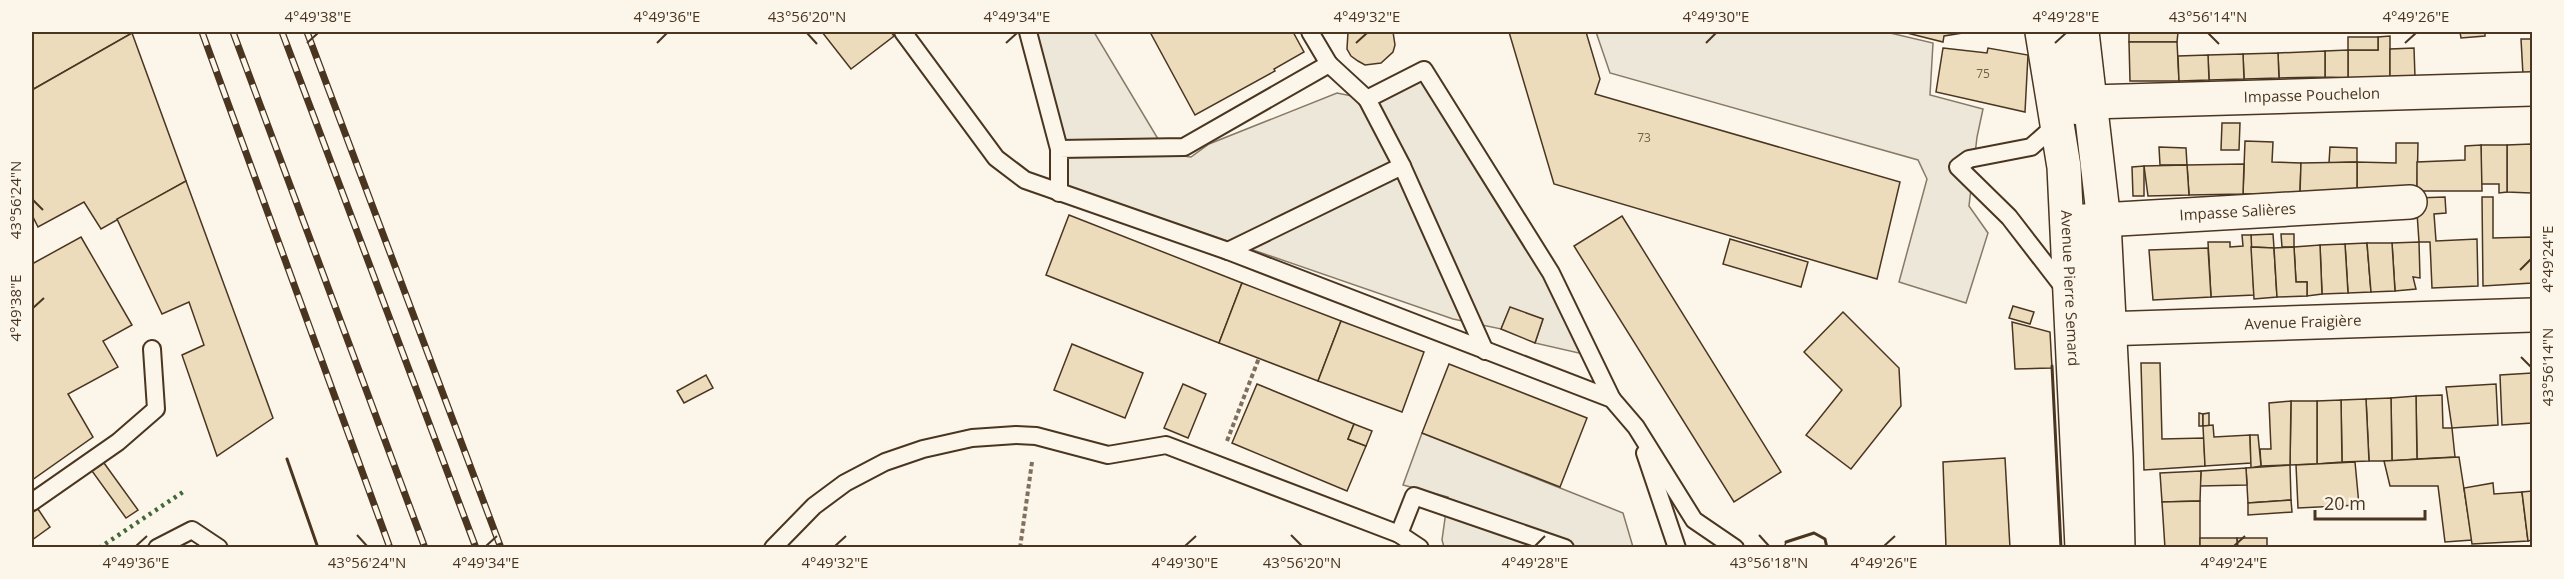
<svg xmlns="http://www.w3.org/2000/svg" width="2564" height="579" viewBox="0 0 2564 579" font-family="'Open Sans',sans-serif">
  <rect width="100%" height="100%" fill="#fbf6e9"/>
  <!-- parking -->
  <g fill="#ede7d9" stroke="#887966" stroke-width="1.5">
    <polygon points="1035,32 1094,32 1167,154 1191,157 1209,144 1337,93 1367,99 1422,80 1546,279 1583,354 1535,343 1543,319 1510,308 1501,329 1453,319 1068,186 1064,140"/>
    <polygon points="1596,32 1886,32 1933,43 1930,95 1983,109 1977,137 1969,206 1988,233 1966,303 1899,282 1927,179 1918,160 1610,73"/>
    <polygon points="1422,433 1623,513 1633,547 1444,547 1442,540 1448,497 1403,485"/>
  </g>
  <!-- building -->
  <g fill="#ecdcbc" stroke="#4a3520" stroke-width="1.5">
    <polygon points="32,32 131,32 132,33 32,90"/>
    <polygon points="822,32 891,32 894,36 851,69"/>
    <polygon points="1150,32 1293,32 1304,52 1274,69 1275,71 1195,115"/>
    <polygon points="1348,32 1393,32 1395,45 1393,52 1381,63 1365,65 1358,61 1351,56 1347,49"/>
    <polygon points="1509,32 1586,32 1600,79 1595,94 1900,182 1877,279 1554,184"/>
    <polygon points="1903,32 1969,32 1944,36 1943,42"/>
    <polygon points="2129,32 2178,32 2177,42 2129,42"/>
    <polygon points="2460,32 2485,32 2485,36 2461,38"/>
    <polygon points="132,33 186,181 101,229 84,202 38,227 32,215 32,90"/>
    <polygon points="2390,36 2390,77 2348,78 2348,50 2378,50 2378,37"/>
    <rect x="2348" y="37" width="30" height="13"/>
    <polygon points="2521,39 2532,39 2532,74 2523,75"/>
    <polygon points="2129,42 2177,42 2179,81 2130,81"/>
    <polygon points="1943,48 1987,53 1988,48 2028,55 2025,112 1936,92"/>
    <polygon points="2414,48 2415,77 2390,77 2390,49"/>
    <polygon points="2348,50 2348,78 2325,77 2325,51"/>
    <polygon points="2325,51 2325,77 2279,78 2278,53"/>
    <polygon points="2278,53 2279,78 2244,79 2243,54"/>
    <polygon points="2243,54 2244,79 2209,80 2208,55"/>
    <polygon points="2208,55 2209,80 2179,81 2178,56"/>
    <polygon points="2222,123 2240,123 2239,150 2221,150"/>
    <polygon points="2245,141 2273,142 2272,162 2301,163 2300,193 2243,194"/>
    <polygon points="2396,143 2418,143 2417,191 2357,193 2357,162 2396,163"/>
    <polygon points="2531,144 2531,193 2507,192 2507,145"/>
    <polygon points="2531,144 2532,193 2531,193"/>
    <polygon points="2481,145 2507,145 2507,192 2499,193 2499,184 2481,184"/>
    <polygon points="2481,145 2482,191 2417,191 2417,162 2465,160 2465,146"/>
    <polygon points="2159,147 2186,148 2187,165 2160,165"/>
    <polygon points="2330,147 2357,148 2357,162 2329,163"/>
    <polygon points="2357,162 2357,193 2300,193 2301,163"/>
    <polygon points="2244,164 2243,194 2189,195 2187,165"/>
    <polygon points="2187,165 2189,195 2148,196 2144,166"/>
    <polygon points="2144,166 2144,196 2133,196 2132,167"/>
    <polygon points="186,181 273,418 217,456 182,355 204,345 189,302 162,314 117,219"/>
    <polygon points="2445,197 2446,213 2434,214 2436,241 2477,239 2478,286 2432,288 2430,242 2419,242 2416,198"/>
    <polygon points="2482,197 2493,197 2493,238 2532,237 2532,283 2483,286"/>
    <polygon points="1069,215 1242,283 1219,343 1046,275"/>
    <polygon points="1622,216 1781,472 1734,502 1574,246"/>
    <polygon points="2273,234 2274,248 2251,247 2251,235"/>
    <polygon points="2281,234 2294,234 2294,247 2282,247"/>
    <polygon points="2242,235 2251,235 2254,295 2211,297 2208,242 2230,242 2230,247 2243,246"/>
    <polygon points="81,237 132,325 103,341 118,367 68,394 93,437 32,480 32,264"/>
    <polygon points="1730,239 1808,262 1801,287 1723,264"/>
    <polygon points="2419,242 2420,278 2413,277 2416,289 2395,291 2392,243"/>
    <polygon points="2367,243 2371,292 2348,293 2345,244"/>
    <polygon points="2367,243 2392,243 2395,291 2371,292"/>
    <polygon points="2345,244 2348,293 2322,294 2320,245"/>
    <polygon points="2320,245 2322,294 2307,296 2307,282 2296,282 2294,247"/>
    <polygon points="2251,247 2274,248 2277,297 2254,299"/>
    <polygon points="2294,247 2296,282 2307,282 2307,296 2277,297 2274,248"/>
    <polygon points="2208,248 2211,297 2153,300 2149,250"/>
    <polygon points="1242,283 1341,321 1318,381 1219,343"/>
    <polygon points="2013,306 2034,312 2030,324 2009,318"/>
    <polygon points="1510,307 1543,319 1535,343 1501,329"/>
    <polygon points="1843,312 1899,368 1901,406 1851,469 1806,435 1842,390 1804,352"/>
    <polygon points="1341,321 1424,352 1402,412 1318,381"/>
    <polygon points="2012,322 2050,332 2052,368 2015,369"/>
    <polygon points="1072,344 1143,373 1125,418 1054,390"/>
    <polygon points="2141,363 2160,363 2162,439 2204,438 2205,466 2144,470"/>
    <polygon points="1449,364 1587,418 1560,487 1422,433"/>
    <polygon points="2532,373 2532,423 2502,425 2500,375"/>
    <polygon points="706,375 713,388 684,403 677,391"/>
    <polygon points="1183,384 1206,394 1188,438 1164,428"/>
    <polygon points="1257,384 1354,424 1348,439 1366,446 1347,491 1232,443"/>
    <polygon points="2496,384 2498,425 2452,428 2446,387"/>
    <polygon points="2442,395 2443,428 2452,428 2455,457 2417,459 2416,396"/>
    <polygon points="2416,396 2417,459 2392,461 2391,398"/>
    <polygon points="2391,398 2392,461 2369,461 2366,399"/>
    <polygon points="2366,399 2369,461 2342,462 2341,400"/>
    <polygon points="2341,400 2342,462 2317,464 2317,401"/>
    <polygon points="2291,401 2317,401 2317,464 2290,465"/>
    <polygon points="2291,401 2290,465 2261,466 2260,449 2271,449 2269,403"/>
    <polygon points="2199,413 2203,414 2203,426 2199,426"/>
    <polygon points="2209,413 2209,426 2203,426 2203,414"/>
    <polygon points="1354,424 1372,431 1366,446 1348,439"/>
    <polygon points="2213,425 2214,437 2250,435 2251,463 2205,466 2203,426"/>
    <polygon points="2250,435 2258,435 2261,466 2251,468"/>
    <polygon points="2459,457 2472,540 2445,542 2438,486 2390,486 2384,461"/>
    <polygon points="2005,458 2010,548 1946,548 1943,462"/>
    <polygon points="2355,462 2359,505 2298,508 2296,465"/>
    <polygon points="104,463 138,510 126,518 92,471"/>
    <polygon points="2290,465 2291,500 2248,503 2246,468"/>
    <polygon points="2246,468 2247,485 2200,486 2201,471"/>
    <polygon points="2201,471 2200,501 2162,502 2160,473"/>
    <polygon points="2493,483 2494,494 2522,492 2528,541 2472,544 2464,488"/>
    <polygon points="2532,491 2532,540 2528,541 2522,492"/>
    <polygon points="2291,500 2292,512 2248,515 2248,503"/>
    <polygon points="2200,501 2200,548 2165,548 2162,502"/>
    <polygon points="38,509 50,527 32,540 32,513"/>
    <polygon points="2200,538 2237,538 2238,548 2200,548"/>
    <polygon points="2237,538 2267,538 2267,548 2238,548"/>
  </g>
  <g fill="none" stroke-linecap="round" stroke-linejoin="round">
    <!-- service casing -->
    <g stroke="#4a3520" stroke-width="20">
      <g id="service">
        <polyline points="903,32 996,158 1025,180 1228,251 1612,399 1636,427 1694,520 1735,548"/>
        <polyline points="1028,32 1059,149"/>
        <polyline points="1310,32 1329,64"/>
        <polyline points="2062,32 2076,116"/>
        <polyline points="2059,122 2031,147 1969,159 1958,167 2009,217 2067,292"/>
        <polyline points="1402,166 1485,351"/>
        <polyline points="1059,193 1059,149 1184,147 1329,64 1367,99"/>
        <polyline points="2086,216 2100,548"/>
        <polyline points="1228,251 1402,166 1367,99 1424,70 1551,273 1612,399"/>
        <polyline points="1645,453 1677,548"/>
        <polyline points="32,502 118,442 156,409 152,349"/>
        <polyline points="157,548 192,530 219,548"/>
        <polyline points="773,548 814,506 845,483 885,462 923,449 972,438 1016,435 1036,436 1108,455 1166,445 1399,534"/>
        <polyline points="1420,548 1399,534 1414,496 1565,548"/>
      </g>
    </g>
    <!-- minor casing -->
    <g stroke="#4a3520" stroke-width="36">
      <g id="minor">
        <path id="s1" d="M 2090,102 L 2532,89"/>
        <path id="s2" d="M 2067,222 L 2410,202"/>
        <path id="s3" d="M 2073,330 L 2532,315"/>
      </g>
    </g>
    <!-- secondary casing -->
    <g stroke="#4a3520" stroke-width="36">
      <g id="secondary">
        <path id="s4" d="M 2042,32 L 2064,167 L 2082,548"/>
        <polyline points="2082,32 2104,222 2116,457 2118,548"/>
      </g>
    </g>
    <!-- path -->
    <g stroke="#7f6f5c" stroke-width="4" stroke-dasharray="4.5 3" stroke-linecap="butt">
      <polyline points="1227,441 1259,358"/>
      <polyline points="1020,548 1032,462"/>
    </g>
    <!-- service -->
    <use href="#service" stroke="#fbf6e9" stroke-width="16"/>
    <!-- minor -->
    <use href="#minor" stroke="#fbf6e9" stroke-width="33"/>
    <!-- secondary -->
    <use href="#secondary" stroke="#fbf6e9" stroke-width="33"/>
    <!-- rail casing -->
    <g stroke="#4a3520" stroke-width="7">
      <g id="rail">
        <polyline points="202,32 390,548"/>
        <polyline points="233,32 425,548"/>
        <polyline points="282,32 476,548"/>
        <polyline points="307,32 501,548"/>
      </g>
    </g>
    <!-- rail -->
    <use href="#rail" stroke="#fbf6e9" stroke-width="4.5" stroke-dasharray="14" stroke-linecap="butt"/>
    <!-- hedge -->
    <polyline stroke="#436837" stroke-width="4.5" stroke-dasharray="3 4.5" stroke-linecap="butt" points="99,548 186,490"/>
    <!-- fence -->
    <polyline stroke="#4a3520" stroke-width="1.5" stroke-dasharray="8 3" stroke-linecap="butt" points="1784,548 1786,542"/>
    <!-- wall -->
    <g stroke="#4a3520" stroke-width="3">
      <polyline points="2052,366 2061,548"/>
      <polyline points="287,459 318,548"/>
      <polyline points="1786,542 1814,533 1825,539 1827,548"/>
    </g>
  </g>
  <!-- ticks -->
  <path fill="none" stroke="#4a3520" stroke-width="2" d="M 807,33 L 817,44M 2208,33 L 2219,44M 307,43 L 318,33M 657,43 L 667,33M 1006,43 L 1017,33M 1356,43 L 1367,33M 1706,43 L 1716,33M 2055,43 L 2066,33M 2405,43 L 2416,33M 33,200 L 43,210M 2520,270 L 2531,259M 33,308 L 44,298M 2521,357 L 2531,367M 357,535 L 367,546M 1291,535 L 1302,546M 1759,535 L 1769,546M 136,546 L 147,536M 486,546 L 497,536M 835,546 L 846,536M 1185,546 L 1196,536M 1535,546 L 1545,536M 1884,546 L 1895,536M 2234,546 L 2245,536"/>
  <g text-anchor="middle" stroke-width="4.5" stroke-linejoin="round" paint-order="stroke">
    <!-- number labels -->
    <g font-size="12" fill="#725f47">
      <text x="1983" y="78">75</text>
      <text x="1644" y="142">73</text>
    </g>
    <!-- street labels -->
    <g font-size="15" fill="#4a3520" stroke="#fbf6e9">
      <text dy="5" stroke="none"><textPath href="#s1" startOffset="222">Impasse Pouchelon</textPath></text>
      <text dy="5" stroke="none"><textPath href="#s2" startOffset="171">Impasse Salières</textPath></text>
      <text dy="5" stroke="none"><textPath href="#s4" startOffset="258">Avenue Pierre Semard</textPath></text>
      <text dy="5" stroke="none"><textPath href="#s3" startOffset="230">Avenue Fraigière</textPath></text>
    </g>
  </g>
  <!-- border -->
  <rect width="2564" height="579" fill="none" stroke="#fbf6e9" stroke-width="66"/>
  <!-- scale -->
  <path d="M2315 510v9h110v-9" fill="none" stroke="#4a3520" stroke-width="3"/>
  <text x="2324" y="510" font-size="18" fill="#4a3520" stroke="#fbf6e9" stroke-width="4.5" paint-order="stroke">20 m</text>
  <rect x="33" y="33" width="2498" height="513" fill="none" stroke="#4a3520" stroke-width="2"/>
  <g font-size="15" text-anchor="middle" fill="#4a3520">
    <text x="318" y="22">4°49'38"E</text>
    <text x="667" y="22">4°49'36"E</text>
    <text x="807" y="22">43°56'20"N</text>
    <text x="1017" y="22">4°49'34"E</text>
    <text x="1367" y="22">4°49'32"E</text>
    <text x="1716" y="22">4°49'30"E</text>
    <text x="2066" y="22">4°49'28"E</text>
    <text x="2208" y="22">43°56'14"N</text>
    <text x="2416" y="22">4°49'26"E</text>
    <text transform="translate(16 200) rotate(-90)" y="5">43°56'24"N</text>
    <text transform="translate(2548 259) rotate(-90)" y="5">4°49'24"E</text>
    <text transform="translate(16 308) rotate(-90)" y="5">4°49'38"E</text>
    <text transform="translate(2548 367) rotate(-90)" y="5">43°56'14"N</text>
    <text x="136" y="568">4°49'36"E</text>
    <text x="367" y="568">43°56'24"N</text>
    <text x="486" y="568">4°49'34"E</text>
    <text x="835" y="568">4°49'32"E</text>
    <text x="1185" y="568">4°49'30"E</text>
    <text x="1302" y="568">43°56'20"N</text>
    <text x="1535" y="568">4°49'28"E</text>
    <text x="1769" y="568">43°56'18"N</text>
    <text x="1884" y="568">4°49'26"E</text>
    <text x="2234" y="568">4°49'24"E</text>
  </g>
</svg>
